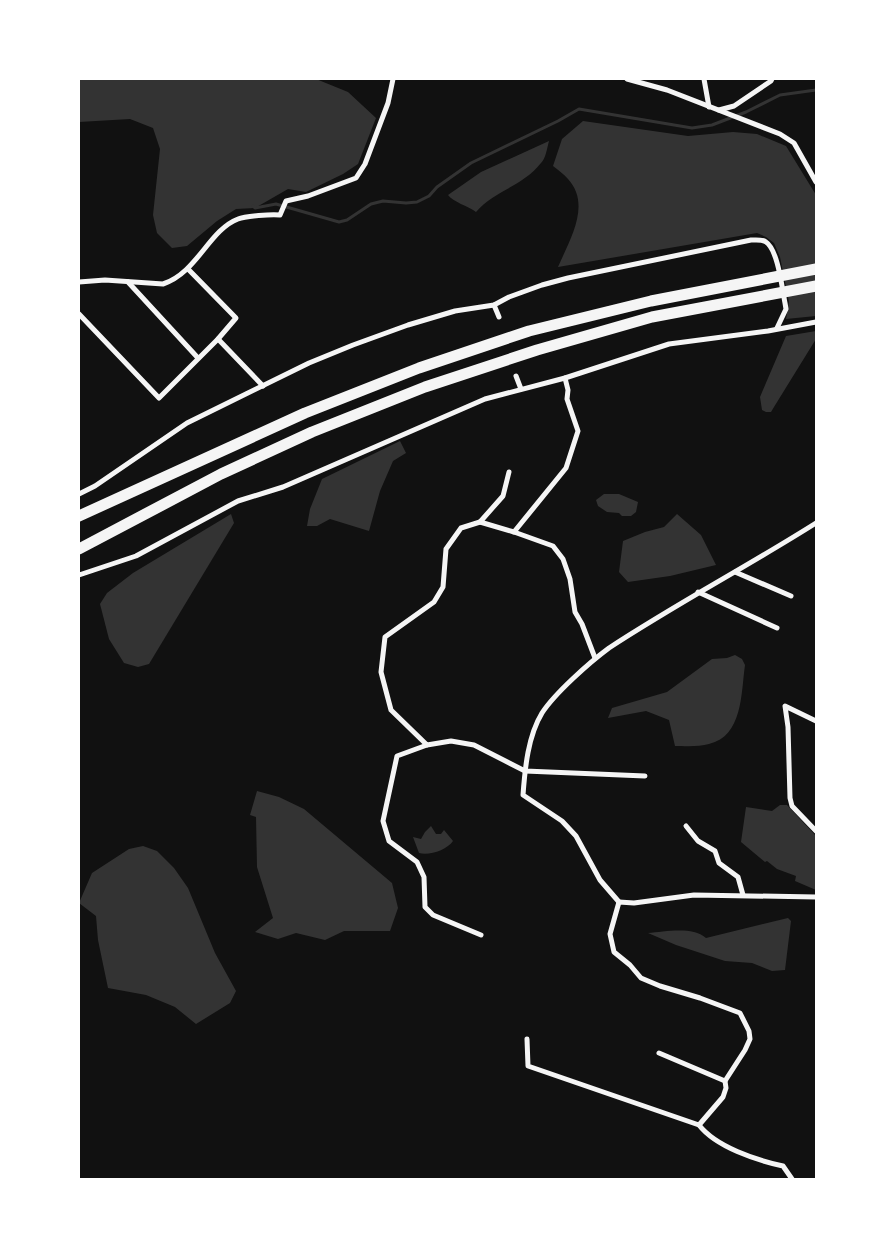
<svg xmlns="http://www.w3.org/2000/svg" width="895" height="1258" viewBox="0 0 895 1258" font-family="'Sofia Sans Condensed',sans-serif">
  <rect width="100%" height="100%" fill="#111"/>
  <!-- water -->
  <g fill="#333">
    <polygon points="79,79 316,79 348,92 376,118 358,164 343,174 306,192 288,189 255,208 236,209 217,221 187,246 172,248 157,233 153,215 160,149 153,128 130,119 79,122"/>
    <path d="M 583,121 L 688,136 L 733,132 L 757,134 L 786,146 L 816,195 L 816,316 L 786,319 L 789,302 L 780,257 L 774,243 L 766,237 L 757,233 L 558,267 C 569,241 592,205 568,179 C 564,174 558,170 553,166 L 562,139 Z"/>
    <path d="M 549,141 C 547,148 546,158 541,163 C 522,187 495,190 476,212 C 468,206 453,202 448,195 L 481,172 Z"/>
    <polygon points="816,331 816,339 774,407 771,412 766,412 762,410 760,397 786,336"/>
    <polygon points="400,441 406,453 393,461 380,491 369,531 330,519 317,526 307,526 310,509 322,479"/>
    <polygon points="604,494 619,494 638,502 636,512 631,516 622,516 619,513 607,512 598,506 596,500"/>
    <polygon points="231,514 234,523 149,664 138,667 124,663 109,639 100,604 107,593 133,573"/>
    <polygon points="677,514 701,535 716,565 670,576 628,582 619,572 623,541 645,532 664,527"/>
    <path d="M 735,655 L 742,659 L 745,665 C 741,693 743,736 709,744 C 699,747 685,746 675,746 L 669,720 L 646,711 L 608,718 L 612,708 L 667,692 L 712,659 L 727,658 Z"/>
    <polygon points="257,791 279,797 304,809 392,883 398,908 390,931 344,931 325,940 296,933 278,939 255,932 273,918 257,867 256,817 250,815"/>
    <polygon points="780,805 787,805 816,836 816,890 795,881 796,876 777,869 767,861 765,862 741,842 746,807 772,811"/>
    <path d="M 431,826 L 436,834 L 441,834 L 444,830 L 453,841 C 447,850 429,856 419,853 L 413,837 L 421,839 L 425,832 Z"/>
    <polygon points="143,846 157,851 174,868 188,888 215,953 236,991 230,1003 196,1024 175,1007 146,995 108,988 98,940 96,916 79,903 92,873 129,849"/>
    <path d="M 788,918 L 791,921 L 785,970 L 772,971 L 752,963 L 725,961 L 676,945 L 648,933 C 665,932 692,926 706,938 Z"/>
  </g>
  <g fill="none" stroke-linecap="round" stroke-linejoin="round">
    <!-- stream -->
    <polyline stroke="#333" stroke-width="3" points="253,206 255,208 276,204 339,222 347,220 371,204 383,201 406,203 417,202 429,196 437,187 471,163 558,121 579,109 692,128 712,125 746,112 780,95 816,90"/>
    <!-- minor -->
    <g stroke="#f5f5f5" stroke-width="5">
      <polyline points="627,79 667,90 780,134 794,143 816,182"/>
      <polyline points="704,79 709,107"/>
      <polyline points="719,110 734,106 771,81 772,79"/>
      <path d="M 79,282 L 105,280 L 163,284 C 197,273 209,230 238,219 C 245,216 272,214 280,215 L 286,201 L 308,196 L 356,178 L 365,164 L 388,103 L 393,79"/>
      <polyline points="128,282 198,358"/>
      <polyline points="494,305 499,317"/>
      <polyline points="79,314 159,398 218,339 236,318 188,269"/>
      <polyline points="218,339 263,386"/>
      <polyline points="516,376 521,389"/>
      <polyline points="565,378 568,390 567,399 578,431 566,468 514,532 553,546 563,559 570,579 575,612 582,624 595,658"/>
      <polyline points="509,472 503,496 480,522 514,532"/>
      <path d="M 79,494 L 95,486 L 187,423 L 309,363 L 353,345 L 408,325 L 455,311 L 494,305 L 509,297 L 542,285 L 568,278 L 751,240 C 756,240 762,239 766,242 C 778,250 782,288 785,303 L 786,309 L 777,328"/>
      <polyline points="480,522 461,528 446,549 443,587 434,602 385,637 381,672 391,710 427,745 451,741 474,745 525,771 645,776"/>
      <polyline points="735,572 791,596"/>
      <polyline points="79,575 136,556 238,501 283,487 485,399 565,378 669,344 768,331 816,322"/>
      <polyline points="698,592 777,628"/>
      <polyline points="816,721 785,706 788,727 790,798 792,806 816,831"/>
      <polyline points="427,745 397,756 383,821 389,841 417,862 424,877 425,907 433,915 481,935"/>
      <polyline points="686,826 698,841 715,851 719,863 738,877 743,895"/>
      <path d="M 619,902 L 600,880 L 576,836 L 562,821 L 523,795 C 525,768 528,736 542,713 C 555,693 590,662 609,648 C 676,604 748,566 816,523"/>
      <polyline points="527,1039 528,1066 699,1125"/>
      <polyline points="659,1053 725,1081"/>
      <path d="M 792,1179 L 783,1166 C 756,1160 716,1147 699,1125 L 723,1097 L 726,1088 L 725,1081 L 745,1050 L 750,1039 L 749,1031 L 740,1013 L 700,998 L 660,986 L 641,978 L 630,965 L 614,952 L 610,934 L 619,902 L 634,903 L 694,895 L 816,897"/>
    </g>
    <!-- motorway -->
    <g stroke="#f5f5f5" stroke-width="11">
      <polyline points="79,516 305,413 419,368 529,331 651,301 816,269"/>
      <polyline points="79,549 221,474 312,432 425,387 537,350 652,317 816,286"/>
    </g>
  </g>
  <!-- border -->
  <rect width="895" height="1258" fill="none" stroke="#ffffff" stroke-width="160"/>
</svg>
